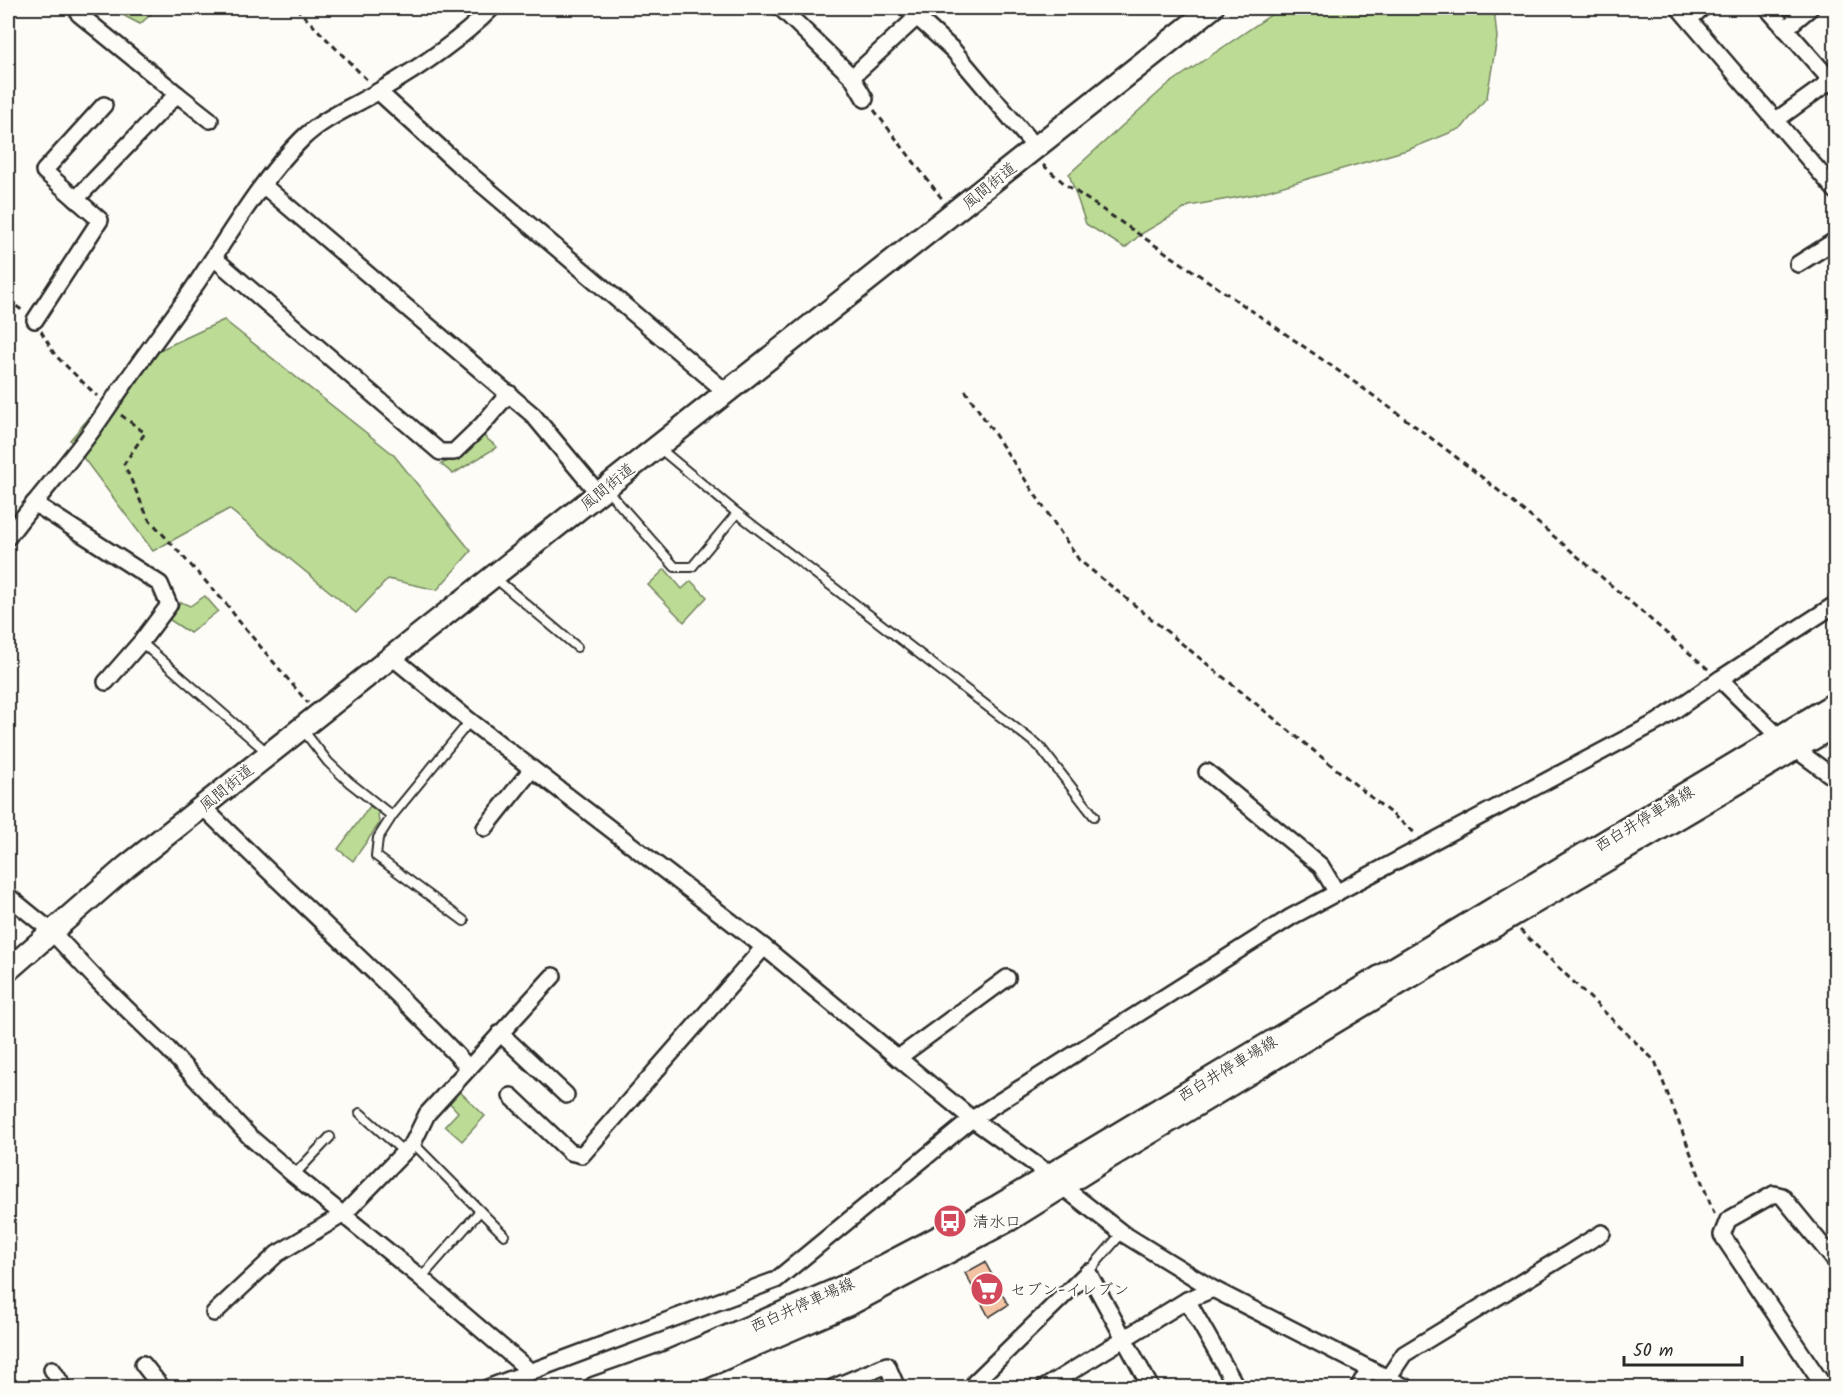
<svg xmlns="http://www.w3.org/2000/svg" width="1843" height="1395" viewBox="0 0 1843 1395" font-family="Kalam,'Klee One',sans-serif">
  <rect width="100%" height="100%" fill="#fdfcf7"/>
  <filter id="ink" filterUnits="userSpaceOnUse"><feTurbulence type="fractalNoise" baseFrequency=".0167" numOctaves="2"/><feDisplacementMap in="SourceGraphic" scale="12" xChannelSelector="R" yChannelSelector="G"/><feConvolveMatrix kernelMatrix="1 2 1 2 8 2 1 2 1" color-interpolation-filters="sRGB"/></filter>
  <g filter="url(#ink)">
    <!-- green -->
    <g fill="#bcdc95" stroke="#748460" stroke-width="1.5">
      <polygon points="109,8 158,8 140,24"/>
      <polygon points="1281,8 1494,8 1497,38 1487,97 1462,128 1410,149 1256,194 1189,206 1141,234 1125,248 1086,224 1069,174 1166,86"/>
      <polygon points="224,320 393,454 471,551 437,590 388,579 356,613 229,509 153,551 70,440 126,374 162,349"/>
      <polygon points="480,433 497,447 453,474 441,464 456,458"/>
      <polygon points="665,569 682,589 691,581 707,597 684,622 648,585"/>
      <polygon points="205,596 218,611 190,633 167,618 181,602 190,606"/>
      <polygon points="370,806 378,812 379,824 353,861 338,849"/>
      <polygon points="456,1088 485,1116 462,1141 445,1126 458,1112 445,1098"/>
    </g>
    <!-- building -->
    <polygon fill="#f4c3a4" stroke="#2b2b2b" stroke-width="1.5" points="985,1262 1008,1305 989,1317 965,1273"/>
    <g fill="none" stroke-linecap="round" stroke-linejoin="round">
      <!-- lane casing -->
      <g stroke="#2b2b2b" stroke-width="12">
        <g id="lane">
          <polyline points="658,447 737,513 1040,747 1094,816"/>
          <polyline points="606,489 675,567 692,567 737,513"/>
          <polyline points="494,577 577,647"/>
          <polyline points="141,642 268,753"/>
          <polyline points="303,730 328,762 349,782 392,816"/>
          <polyline points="464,921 376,856 378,838 392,816 470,721"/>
          <polyline points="360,1113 403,1151"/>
          <polyline points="413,1143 504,1235"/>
          <polyline points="294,1175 330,1137"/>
          <polyline points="1088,1272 1122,1233"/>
          <polyline points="421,1278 480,1211"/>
        </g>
      </g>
      <!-- street casing -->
      <g stroke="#2b2b2b" stroke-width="20">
        <g id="street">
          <polyline points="781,8 852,77 865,99"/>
          <polyline points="907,8 953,50 1035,147"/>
          <polyline points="1679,8 1836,191"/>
          <polyline points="1767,8 1836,86"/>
          <polyline points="1689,19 1702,8"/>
          <polyline points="1785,29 1810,8"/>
          <polyline points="852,77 917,17"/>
          <polyline points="379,92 458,164 726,392"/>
          <polyline points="177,94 210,120"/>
          <polyline points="1775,121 1836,77"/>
          <polyline points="264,186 533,415 598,493"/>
          <polyline points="76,199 177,94 79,14"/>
          <polyline points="214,258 440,452 454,452 482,425 509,393"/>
          <polyline points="1798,264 1836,240"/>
          <polyline points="35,320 100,220 44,171 104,105"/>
          <polyline points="34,503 160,584 169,605 141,642 106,682"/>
          <path d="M 8,537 C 38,496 74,458 103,415 C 129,376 157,339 185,300 C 222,248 256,184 302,139 C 323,118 354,106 379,91 C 419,68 460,40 492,8"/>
          <polyline points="392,657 470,721 764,947 972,1119 1049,1174 1063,1187 1122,1233 1213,1289 1407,1388"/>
          <polyline points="1720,679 1779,737 1836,779"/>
          <polyline points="1207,772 1321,866 1337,893"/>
          <path d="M 202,806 C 290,894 384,977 469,1068 L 427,1114 L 413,1143 L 344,1214 L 277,1254 L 214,1313"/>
          <polyline points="485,828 532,769"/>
          <polyline points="8,896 51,931 97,980 167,1048 250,1137 294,1175 421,1278 531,1372"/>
          <polyline points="500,1033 566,1095"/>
          <polyline points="898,1058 1007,978"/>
          <polyline points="469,1068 553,976"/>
          <polyline points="511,1096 570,1152 582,1155 764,947"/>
          <polyline points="1187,1300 1237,1388"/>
          <polyline points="143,1364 162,1388"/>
          <polyline points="52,1369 64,1388"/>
          <polyline points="1388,1378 1404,1354 1602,1233"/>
          <polyline points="487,1388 776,1280 972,1119 1291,917 1659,721 1720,679 1836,604"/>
          <polyline points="832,1388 887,1365 897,1388"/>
          <polyline points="978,1388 975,1382 1088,1272 1151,1388"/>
          <polyline points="1044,1388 1187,1300 1213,1289"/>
          <polyline points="1358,1388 1369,1369"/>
          <polyline points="1825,1388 1722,1235 1728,1220 1774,1194 1782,1196 1836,1262"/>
        </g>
      </g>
      <!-- secondary casing -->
      <g stroke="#2b2b2b" stroke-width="26">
        <g id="secondary">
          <polyline points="8,970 126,867 1212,8"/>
          <polyline points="595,1388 666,1363 845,1286 998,1206 1836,703"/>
          <polyline points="652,1388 674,1380 852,1303 1009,1220 1108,1158 1508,918 1836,725"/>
        </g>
      </g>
      <!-- path -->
      <g stroke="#2b2b2b" stroke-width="3" stroke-dasharray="6 4.5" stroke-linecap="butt">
        <polyline points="296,8 368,81"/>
        <polyline points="874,110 943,200"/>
        <path d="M 1043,165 L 1065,184 C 1186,267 1309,347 1427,435 C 1525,508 1616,590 1709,670"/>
        <polyline points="8,300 23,311"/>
        <polyline points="41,331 55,355 97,396"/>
        <polyline points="965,390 1079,560 1415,833"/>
        <polyline points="121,415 145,433 124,464 148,518 228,606 238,620 308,703"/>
        <polyline points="1520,930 1655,1061 1715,1216"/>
      </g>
      <!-- lane -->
      <use href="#lane" stroke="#fdfcf7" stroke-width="8"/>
      <!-- street -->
      <use href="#street" stroke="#fdfcf7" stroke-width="15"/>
      <!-- secondary -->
      <use href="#secondary" stroke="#fdfcf7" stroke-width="21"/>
    </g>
  </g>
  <!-- icons -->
  <defs>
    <g id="bus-disc" transform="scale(1.725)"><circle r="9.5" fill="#d1495b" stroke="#fdfcf7"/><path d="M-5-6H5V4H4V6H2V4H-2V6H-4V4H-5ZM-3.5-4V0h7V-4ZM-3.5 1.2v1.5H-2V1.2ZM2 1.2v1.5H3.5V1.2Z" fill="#fff"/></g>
    <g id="supermarket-disc" transform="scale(1.725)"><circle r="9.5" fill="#d1495b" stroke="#fdfcf7"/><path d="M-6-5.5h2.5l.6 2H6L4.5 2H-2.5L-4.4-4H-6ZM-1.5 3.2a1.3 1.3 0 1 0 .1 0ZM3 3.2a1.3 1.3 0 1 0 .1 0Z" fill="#fff"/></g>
  </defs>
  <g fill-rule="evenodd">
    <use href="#bus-disc" x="950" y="1221"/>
    <use href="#supermarket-disc" x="987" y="1289"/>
  </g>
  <g text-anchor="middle" stroke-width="4.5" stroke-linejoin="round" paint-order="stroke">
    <!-- street labels -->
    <g font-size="16" fill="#2b2b2b" stroke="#fdfcf7">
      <text transform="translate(989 185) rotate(-39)" y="6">風間街道</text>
      <text transform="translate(607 486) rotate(-39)" y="6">風間街道</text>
      <text transform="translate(226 787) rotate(-39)" y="6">風間街道</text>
      <text transform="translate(1644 818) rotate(-31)" y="6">西白井停車場線</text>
      <text transform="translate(1227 1068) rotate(-31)" y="6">西白井停車場線</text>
      <text transform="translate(802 1304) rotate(-24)" y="6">西白井停車場線</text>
    </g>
    <!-- poi labels -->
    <g font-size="16" fill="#2b2b2b" stroke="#fdfcf7" text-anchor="start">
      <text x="973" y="1227">清水口</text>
      <text x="1010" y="1295">セブン-イレブン</text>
    </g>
  </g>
  <!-- margin -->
  <rect width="1843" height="1395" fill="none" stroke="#fdfcf7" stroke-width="30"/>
  <rect x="15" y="15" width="1813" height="1365" fill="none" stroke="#2b2b2b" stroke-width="2" filter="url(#ink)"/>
  <!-- scale -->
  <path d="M1624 1356v9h118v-9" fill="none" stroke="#2b2b2b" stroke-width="3"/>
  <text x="1633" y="1356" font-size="18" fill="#2b2b2b" stroke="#fdfcf7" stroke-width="4.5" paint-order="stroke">50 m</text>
</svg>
